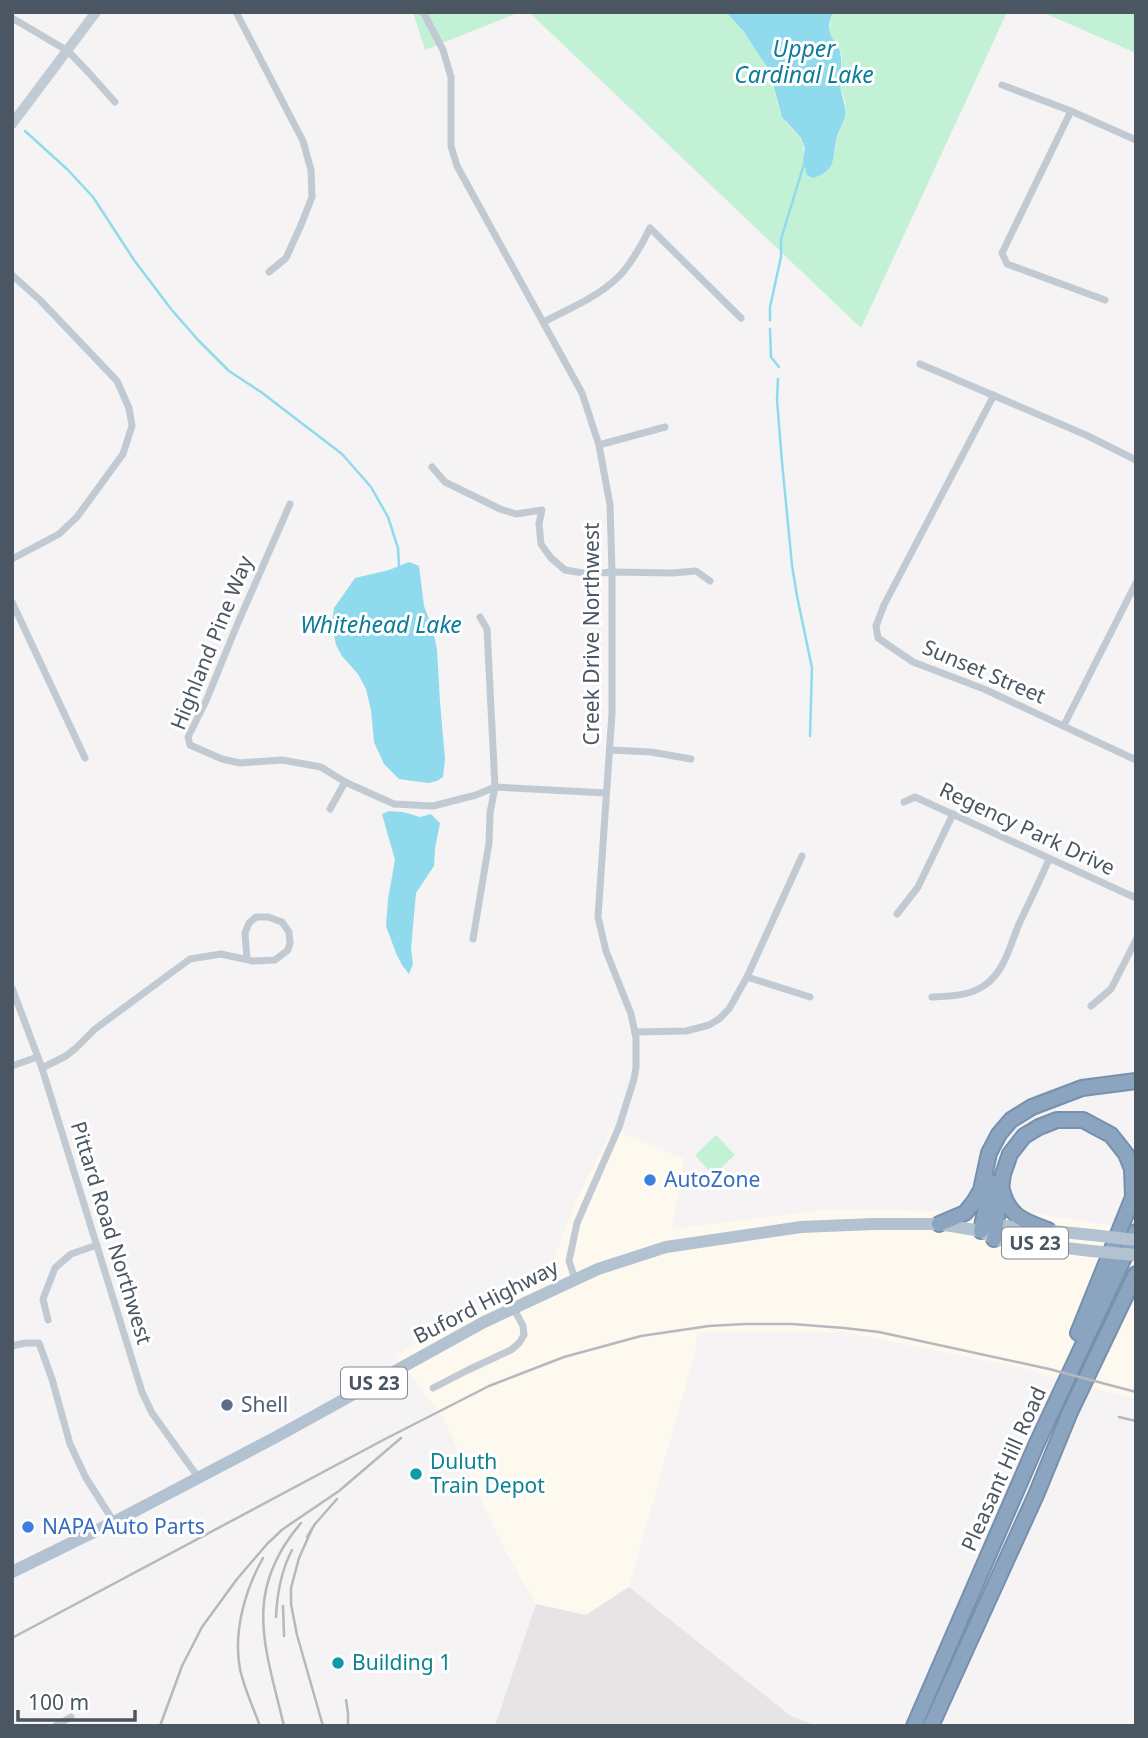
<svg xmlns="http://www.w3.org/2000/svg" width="1148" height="1738" viewBox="0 0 1148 1738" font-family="'Noto Sans',sans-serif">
  <rect width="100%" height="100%" fill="#f5f3f3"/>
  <!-- commercial -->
  <polygon fill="#fdf9ef" points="612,1129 684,1159 672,1229 821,1210 1027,1212 1136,1229 1136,1399 1045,1376 1037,1371 844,1332 698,1332 694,1356 629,1587 586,1615 536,1604 503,1547 442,1416 395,1355 555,1271 555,1256 577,1198"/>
  <!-- education -->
  <polygon fill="#e6e4e5" points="629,1587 791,1716 817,1726 495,1726 536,1604 586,1615"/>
  <!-- green -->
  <g fill="#c3f1d5">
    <polygon points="413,12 520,12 425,50"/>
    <path d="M 529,12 L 726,12 C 742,29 758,49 768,70 C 775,85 775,103 783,117 C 793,137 807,132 803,159 L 833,162 L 838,131 L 845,117 L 845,101 L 840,86 L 842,54 L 829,33 L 831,18 L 833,12 L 1007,12 L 861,328 Z"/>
    <polygon points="1042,12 1136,12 1136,53"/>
    <polygon points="716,1135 735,1155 713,1175 695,1155"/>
  </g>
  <!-- water -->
  <g fill="#90daee">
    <path d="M 726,12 L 833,12 C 821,39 840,39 841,57 C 842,66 839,75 840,84 C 841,95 846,104 845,116 C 844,122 839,129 837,136 C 832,157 838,170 813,178 L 807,175 L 803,159 L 805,148 L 801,138 L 782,117 L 769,70 L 744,32 Z"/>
    <polygon points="409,562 419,566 424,606 432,627 437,649 440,702 445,759 443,777 437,781 428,783 399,779 384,764 374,742 371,710 366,689 358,674 342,656 336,645 332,625 334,608 355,578 389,570"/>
    <polygon points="389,811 403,812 420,817 431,814 440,823 435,848 434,866 416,893 411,949 413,964 409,974 402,965 396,953 386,926 388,899 395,860 382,814"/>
  </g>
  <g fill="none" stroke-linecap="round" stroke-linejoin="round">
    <!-- stream -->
    <g stroke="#90daee" stroke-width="2.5">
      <polyline points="25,131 68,170 93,197 134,260 171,309 198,340 229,371 261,392 342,454 371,487 388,517 398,548 399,566"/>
      <polyline points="770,320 770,307 781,257 781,239 804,164"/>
      <polyline points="770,329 771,357 779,367"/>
      <polyline points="778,379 777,400 782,462 792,565 797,596 812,668 810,736"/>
    </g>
    <!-- highway casing -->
    <g stroke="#7690ad" stroke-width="18">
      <g id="highway">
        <path d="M 1002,1190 C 1009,1217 1024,1221 1048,1230"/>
        <polyline points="939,1224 965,1213 974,1202 981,1190 989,1153 999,1134 1011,1120 1032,1107 1082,1088 1136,1081"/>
        <polyline points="981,1231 991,1182"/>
        <polyline points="994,1239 1003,1174 1010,1154 1024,1136 1039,1127 1057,1120 1083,1120 1111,1135 1126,1154 1132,1169 1133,1197 1078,1333"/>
        <polyline points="914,1726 1037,1443 1136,1232"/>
        <polyline points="931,1726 1036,1495 1070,1412 1136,1274"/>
      </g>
    </g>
    <!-- street -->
    <g stroke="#c1cad2" stroke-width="7">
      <polyline points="236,12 303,141 311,170 312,197 301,225 286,258 269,272"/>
      <polyline points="423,12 443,50 451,77 451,146 457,166 582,393 599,445 610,505 612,572 612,713 598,917 606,951 631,1014 636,1038 636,1067 634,1079 619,1127 577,1223 569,1261 575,1279"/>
      <polyline points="12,18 68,51 89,73 115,102"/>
      <polyline points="1002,85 1071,111 1136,140"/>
      <polyline points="1071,111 1002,253 1007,264 1105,300"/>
      <polyline points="12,275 40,300 117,381 129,408 132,426 123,454 77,517 59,534 12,559"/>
      <path d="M 544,322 C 568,309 596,298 616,279 C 628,269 643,243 650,228 L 741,318"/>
      <polyline points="920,364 1086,435 1136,460"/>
      <polyline points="994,395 884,605 876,626 878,638 913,662 984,689 1136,760"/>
      <polyline points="599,445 665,427"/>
      <polyline points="432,467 445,482 500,509 516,514 542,510 539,524 541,544 551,558 565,570 589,574 612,572 672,573 696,571 710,581"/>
      <polyline points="290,504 237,625 206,701 188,737 190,745 222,759 240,763 282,760 321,767 345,782 394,804 433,806 476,795 495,787 606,793"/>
      <polyline points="12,602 85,758"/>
      <polyline points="1064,725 1136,583"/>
      <polyline points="610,750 651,752 691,759"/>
      <polyline points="904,802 915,797 1136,898"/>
      <polyline points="330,809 345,782"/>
      <polyline points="897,914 918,887 953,814"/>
      <polyline points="473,939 489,843 490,813 495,787 487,629 480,617"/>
      <polyline points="747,977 810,997"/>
      <polyline points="12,988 42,1068 142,1392 152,1413 198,1477"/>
      <path d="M 932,997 C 950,996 970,996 985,985 C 1005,971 1010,945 1019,924 C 1029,902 1040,881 1049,859"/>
      <polyline points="1091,1006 1111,989 1136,940"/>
      <polyline points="635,1032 686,1031 698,1028 709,1025 719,1019 729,1009 747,977 802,856"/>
      <polyline points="12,1066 37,1057"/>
      <polyline points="42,1068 66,1056 76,1048 95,1029 190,959 221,954 253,961 275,960 288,950 290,943 289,932 282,922 268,917 256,917 249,923 245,933 247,959"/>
      <polyline points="48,1320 43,1299 55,1268 71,1254 97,1245"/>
      <polyline points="12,1346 25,1343 39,1343 52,1379 70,1444 86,1478 114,1522"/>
      <polyline points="433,1388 468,1370 511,1350 519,1343 524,1335 523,1326 513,1307"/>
      <polyline points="55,1726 71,1717"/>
    </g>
    <!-- secondary -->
    <polyline stroke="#c1cbd6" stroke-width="10" points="12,124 96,12"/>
    <!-- primary -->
    <g stroke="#b3c2d1" stroke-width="12">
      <polyline points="987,1228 995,1225 1092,1235"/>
      <polyline points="12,1572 114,1522 276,1437 484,1322 598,1269 666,1247 801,1227 874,1224 939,1224 981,1231 994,1239 1091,1251"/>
    </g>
    <!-- highway -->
    <use href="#highway" stroke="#8ba5c1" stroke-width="14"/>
    <!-- rail -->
    <g stroke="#b5b8bd" stroke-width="2.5">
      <polyline points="1119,1417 1136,1421"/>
      <polyline points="312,1529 299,1558 291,1588 291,1604 297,1635 323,1726"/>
      <polyline points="307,1537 315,1524 337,1499"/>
      <polyline points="283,1606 284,1636"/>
      <path d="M 276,1617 C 277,1594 281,1571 292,1550"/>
      <polyline points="12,1638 387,1438 489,1386 564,1357 641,1336 709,1326 745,1324 792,1324 844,1328 879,1332 1049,1369 1136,1392"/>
      <polyline points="346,1700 348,1713 348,1726"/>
      <polyline points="160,1726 182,1666 202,1627 237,1579 268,1543 283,1529 339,1491 401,1438"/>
      <path d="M 260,1726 C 253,1707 244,1688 240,1669 C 233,1632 245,1590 263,1558"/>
      <path d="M 284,1726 C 265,1646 242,1592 301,1523"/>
    </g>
    <!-- primary-bridge -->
    <g stroke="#b3c2d1" stroke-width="12">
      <polyline points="1092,1235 1136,1240"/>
      <polyline points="1091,1251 1136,1255"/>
    </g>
  </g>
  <!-- markers -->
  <g fill="#3f7fe0" stroke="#fff" stroke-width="2.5">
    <circle cx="650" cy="1180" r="7"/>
    <circle cx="28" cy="1527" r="7"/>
  </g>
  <circle fill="#5c6f8a" stroke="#fff" stroke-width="2.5" cx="227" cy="1405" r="7"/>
  <g fill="#0f9aa8" stroke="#fff" stroke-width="2.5">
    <circle cx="416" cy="1474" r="7"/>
    <circle cx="338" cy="1663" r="7"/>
  </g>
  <g text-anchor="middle" stroke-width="6" stroke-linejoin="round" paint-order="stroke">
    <!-- shield labels -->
    <g fill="#fff" stroke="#808990" stroke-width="2">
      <rect x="1002" y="1227.5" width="66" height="31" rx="5"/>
      <rect x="341" y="1367.5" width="66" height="31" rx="5"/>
    </g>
    <g font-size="19" font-weight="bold" fill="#4a5661">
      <text x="1035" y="1250">US 23</text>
      <text x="374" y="1390">US 23</text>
    </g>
    <!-- street labels -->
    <g font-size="21" fill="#4a5661" stroke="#fff">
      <text transform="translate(592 634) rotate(-90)" y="7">Creek Drive Northwest</text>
      <text transform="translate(212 643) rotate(-68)" y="7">Highland Pine Way</text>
      <text transform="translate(984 672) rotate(23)" y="7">Sunset Street</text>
      <text transform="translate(1027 829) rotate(25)" y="7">Regency Park Drive</text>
      <text transform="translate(111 1233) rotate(73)" y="7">Pittard Road Northwest</text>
      <text transform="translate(486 1302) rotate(-27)" y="7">Buford Highway</text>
      <text transform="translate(1004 1469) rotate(-66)" y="7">Pleasant Hill Road</text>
    </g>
    <!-- shop labels -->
    <g font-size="21" fill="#366cbe" stroke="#fff" text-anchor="start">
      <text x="664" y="1187">AutoZone</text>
      <text x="42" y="1534">NAPA Auto Parts</text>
    </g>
    <!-- service labels -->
    <g font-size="21" fill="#4e5e75" stroke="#fff" text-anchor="start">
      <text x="241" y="1412">Shell</text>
    </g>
    <!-- culture labels -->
    <g font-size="21" fill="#0d838f" stroke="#fff" text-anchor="start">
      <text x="430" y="1469">Duluth<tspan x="430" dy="24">Train Depot</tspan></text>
      <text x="352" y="1670">Building 1</text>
    </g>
    <!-- water labels -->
    <g font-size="23" font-style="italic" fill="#0c7c9b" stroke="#fff">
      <text x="804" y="57">Upper<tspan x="804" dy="26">Cardinal Lake</tspan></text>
      <text x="381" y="633">Whitehead Lake</text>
    </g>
  </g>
  <!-- border -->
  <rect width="1148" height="1738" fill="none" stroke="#4a5661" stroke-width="28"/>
  <!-- scale -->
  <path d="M18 1710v10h117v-10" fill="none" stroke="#4a5661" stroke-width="3.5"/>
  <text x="28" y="1710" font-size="21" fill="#4a5661" stroke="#ffffff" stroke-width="5" paint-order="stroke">100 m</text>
</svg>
